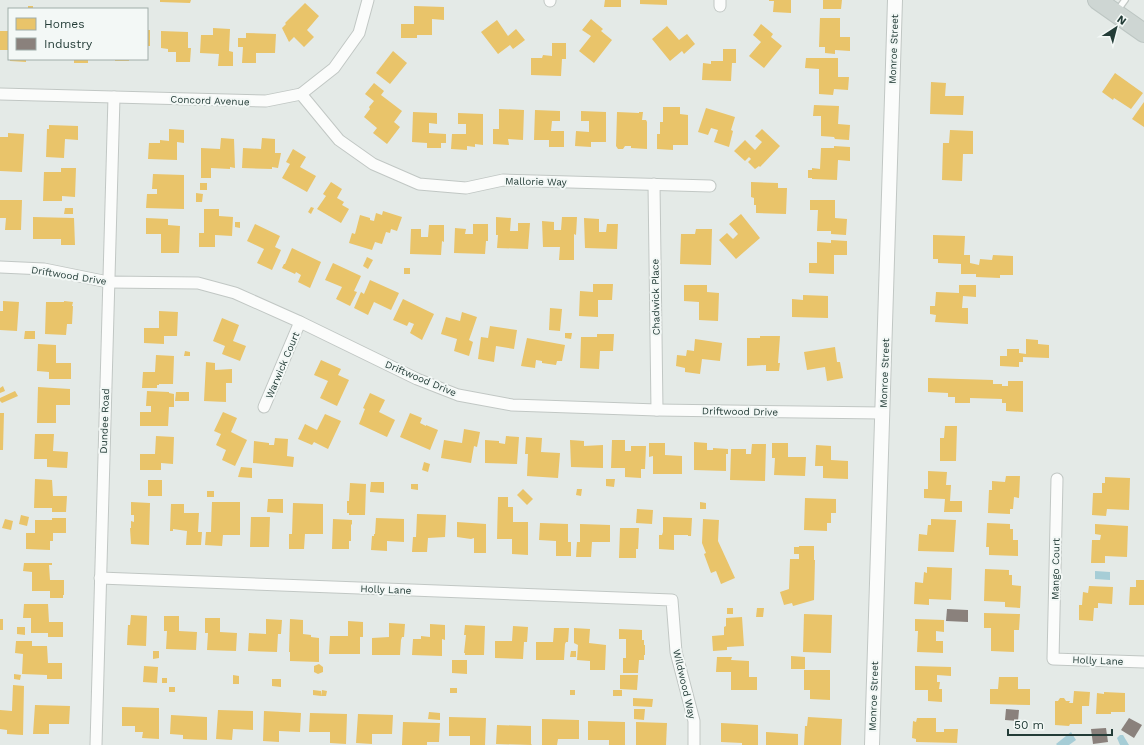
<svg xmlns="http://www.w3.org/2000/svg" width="1144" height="745" viewBox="0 0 1144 745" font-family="'Work Sans',sans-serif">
  <rect width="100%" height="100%" fill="#e4eae7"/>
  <!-- water -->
  <g fill="#a6cdd6">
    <polygon points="1095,571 1110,572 1110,580 1095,579"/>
    <polygon points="1071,732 1076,740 1069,745 1057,745 1056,744"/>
    <polygon points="1120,735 1123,735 1129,745 1120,745 1117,738"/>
  </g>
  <!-- homes -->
  <g fill="#e9c46a">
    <polygon points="160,0 191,0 190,3 160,2"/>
    <polygon points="605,0 621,0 621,7 604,7"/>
    <polygon points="640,0 667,0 667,5 640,4"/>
    <polygon points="769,0 791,0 791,13 773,12 774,1 769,1"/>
    <polygon points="823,0 842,0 841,9 823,9"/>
    <polygon points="305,3 319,16 307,30 314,37 304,47 294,37 289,42 282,28 286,24 285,23"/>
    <rect x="28" y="6" width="5" height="3"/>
    <polygon points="414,6 444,7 444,20 432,19 432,35 417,35 417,38 401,38 401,24 414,24"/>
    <polygon points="820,18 840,18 840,37 850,37 850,51 835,50 835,54 825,53 825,47 819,47"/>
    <polygon points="591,19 603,29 601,31 612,40 594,63 579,51 591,36 582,30"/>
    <polygon points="497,20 508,36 516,29 525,40 513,49 510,45 498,54 481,32"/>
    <polygon points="761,24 773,34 771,37 782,46 764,68 749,56 761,42 753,35"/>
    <polygon points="667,26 679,40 687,34 695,44 684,54 682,51 670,61 652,39"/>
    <polygon points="213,28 230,29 229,51 233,52 233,66 218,66 219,54 200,53 201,35 213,35"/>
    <rect x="147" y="30" width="3" height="16"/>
    <rect x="0" y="31" width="9" height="19"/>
    <polygon points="161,31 188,32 188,48 191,48 190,62 176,62 176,52 168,52 168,49 161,48"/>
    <polygon points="246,33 276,34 275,53 256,53 256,63 242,63 243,47 238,47 238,38 246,38"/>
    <polygon points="552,43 566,43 566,59 562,59 561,76 531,75 531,58 542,58 543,55 552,56"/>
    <polygon points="723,49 736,49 736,63 732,63 731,81 702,80 703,63 711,64 711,61 723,61"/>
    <polygon points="393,51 407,63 390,84 376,73"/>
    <polygon points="806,58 838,58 838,77 849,77 848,90 834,89 833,95 819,94 819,69 805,68"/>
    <polygon points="10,59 26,59 26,62 10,61"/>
    <rect x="74" y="59" width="14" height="4"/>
    <rect x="115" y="59" width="14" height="2"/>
    <polygon points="1115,73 1143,93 1131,109 1114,98 1113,100 1102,92"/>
    <polygon points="931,82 946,83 945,96 964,96 963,115 930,114"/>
    <polygon points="374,83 384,91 381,95 402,111 394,122 400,127 387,144 373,133 377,128 364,117 370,109 369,107 374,101 365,94"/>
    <polygon points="1144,102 1144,127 1132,119"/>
    <polygon points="814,105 839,106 838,124 850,125 849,140 835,139 834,137 821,136 821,116 813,116"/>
    <polygon points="663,107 680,107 680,114 688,115 688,145 673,145 673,150 657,149 657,134 660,134 660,122 663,122"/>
    <polygon points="706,108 735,117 731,130 733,131 729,147 714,142 718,130 711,128 708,135 698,132"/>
    <polygon points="499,109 524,110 523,140 508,139 509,145 493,144 493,129 499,129"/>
    <polygon points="535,110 560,111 560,121 552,121 551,131 564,131 564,147 549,147 549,140 534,140"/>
    <polygon points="581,111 606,112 606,142 591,142 591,147 575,146 576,131 589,132 589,121 581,121"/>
    <polygon points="413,112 437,113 437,124 429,123 429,133 446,134 446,143 441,143 441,148 427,148 427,143 412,142"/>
    <polygon points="617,112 639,113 639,112 643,112 642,120 646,120 647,122 647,149 631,148 631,146 625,146 623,149 618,149 616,146"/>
    <polygon points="458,113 483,114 483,145 475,144 475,147 467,146 467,150 451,149 452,134 466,134 466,124 458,124"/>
    <polygon points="49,125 78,126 78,140 65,139 64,158 46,157 47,129 49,129"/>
    <polygon points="169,129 184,130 184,143 177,142 177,160 148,159 149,143 160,143 160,140 169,141"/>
    <polygon points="762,129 780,146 760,167 759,166 755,169 748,162 751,159 749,157 745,161 734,151 745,140 755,150 762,142 755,136"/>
    <polygon points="950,130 973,131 973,154 963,154 962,181 942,180 943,143 949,143"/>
    <polygon points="8,133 24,134 22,172 0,171 0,137 8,137"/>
    <polygon points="221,138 234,139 235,168 230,167 230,169 211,168 211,178 201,178 201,148 220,149"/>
    <polygon points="262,138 275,139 275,153 281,153 278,168 272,167 272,169 242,168 243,148 261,149"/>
    <polygon points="834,146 850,147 850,161 838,160 837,180 812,179 812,178 808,178 808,170 812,170 812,168 820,169 821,148 834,148"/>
    <polygon points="293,149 306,157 300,167 316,176 307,192 282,178 290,164 286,162"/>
    <polygon points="61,168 76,168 75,197 62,196 62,201 43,201 44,172 61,172"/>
    <polygon points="153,174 184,175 184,209 146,208 147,194 157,194 157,189 152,189"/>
    <polygon points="331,182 342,189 337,198 344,202 342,205 349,209 341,223 317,209 326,196 323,194"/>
    <polygon points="751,182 778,183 778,188 787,188 786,214 756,213 756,205 754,205 754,198 751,197"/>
    <rect x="200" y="183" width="7" height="7"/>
    <polygon points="196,193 203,194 202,202 196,202"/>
    <polygon points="0,200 22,200 21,230 5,230 6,218 0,218"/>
    <polygon points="810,200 835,200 835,218 847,219 846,235 831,234 831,231 817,231 818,210 810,210"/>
    <polygon points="311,207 314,208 311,214 308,212"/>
    <polygon points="65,208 73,208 73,214 64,214"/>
    <polygon points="204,209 219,209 219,216 233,217 232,236 215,235 215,247 199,247 199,233 204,233"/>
    <polygon points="383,211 402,217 397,231 391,229 390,233 386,232 382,244 375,242 372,250 349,243 352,233 355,234 360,215 370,218 370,220 374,221 376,213 382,215"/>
    <polygon points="741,214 760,238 736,259 719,240 727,233 733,239 738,234 729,224"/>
    <polygon points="33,217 74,218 75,245 61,245 61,239 33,239"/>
    <polygon points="496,217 511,218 510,231 518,231 518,223 530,223 528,249 497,248 498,235 496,235"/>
    <polygon points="562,217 577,217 576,235 574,234 574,260 559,260 560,247 543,247 542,221 554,222 554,230 561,230"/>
    <polygon points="146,218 168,219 168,225 180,226 179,253 161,253 161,234 146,234"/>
    <polygon points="584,218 599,219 599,232 606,232 607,224 618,224 617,249 585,248"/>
    <polygon points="235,222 240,222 240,228 235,227"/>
    <polygon points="255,224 280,236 275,247 281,250 272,270 257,263 264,249 247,241"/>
    <polygon points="473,224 488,224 488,241 486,241 485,254 454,253 455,228 466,229 465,234 473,234"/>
    <polygon points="429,225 444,225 444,242 442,241 441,255 410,254 411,229 421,229 421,237 428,237"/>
    <polygon points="696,229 712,229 711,265 680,264 681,234 695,234"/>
    <polygon points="933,235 965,236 964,255 970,255 970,263 979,265 980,259 992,260 993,255 1013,256 1013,275 1000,275 1000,278 976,277 976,274 961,274 961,264 938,263 938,259 933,259"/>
    <polygon points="831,240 847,241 847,255 834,255 834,274 809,273 809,263 817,263 817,242 831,243"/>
    <polygon points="292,248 321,262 310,288 298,282 301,275 296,272 295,274 282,268 284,264 285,264"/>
    <polygon points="367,257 373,260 368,269 363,266"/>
    <polygon points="333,263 361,276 354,291 357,292 350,306 336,299 342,287 325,280"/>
    <rect x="404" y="268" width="6" height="6"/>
    <polygon points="370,280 399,293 391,310 374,302 368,315 354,308 361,292 364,294"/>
    <polygon points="593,284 613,284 612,300 598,300 598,317 579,316 580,291 593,292"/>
    <polygon points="684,285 707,285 707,292 719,293 718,321 699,320 699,302 684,301"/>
    <polygon points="959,285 976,285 976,297 963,296 962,308 968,308 968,324 935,322 936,315 930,314 930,306 935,306 936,292 959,293"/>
    <polygon points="803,295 828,296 828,318 792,317 792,299 803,300"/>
    <polygon points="403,299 434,314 422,340 410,333 414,324 409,322 407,326 393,320"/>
    <polygon points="3,301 19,302 17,331 0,330 0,311 3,311"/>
    <polygon points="64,301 73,302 72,306 73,306 72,324 67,324 66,335 45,334 46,302 64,302"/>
    <polygon points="550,308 562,309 560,331 549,330"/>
    <polygon points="159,311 178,312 177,336 164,336 164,344 144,343 144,328 159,328"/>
    <polygon points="462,312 477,317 469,340 473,342 469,356 454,351 457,339 441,334 446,317 460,321"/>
    <polygon points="222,318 239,325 233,341 246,346 240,361 222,354 225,346 213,341"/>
    <polygon points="490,326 517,330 514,349 496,346 494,362 478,359 481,337 488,338"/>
    <polygon points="25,331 35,331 35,339 24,339"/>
    <polygon points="565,333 572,333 571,339 565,338"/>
    <polygon points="597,334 614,334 613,351 600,351 599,369 580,368 581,337 597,337"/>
    <polygon points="760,336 780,336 778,363 780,363 779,371 766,371 766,365 747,366 747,338 760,338"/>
    <polygon points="527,338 565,345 562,361 557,361 556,365 542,363 542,361 536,360 535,368 521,366"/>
    <polygon points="695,339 722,343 720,361 702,359 700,374 685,372 685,368 676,366 677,355 686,356 687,350 694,351"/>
    <polygon points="1026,339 1038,340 1038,344 1049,345 1049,358 1023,357 1023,362 1019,362 1019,367 1000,366 1000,356 1007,356 1007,349 1019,349 1019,353 1026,354"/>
    <polygon points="38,344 56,345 56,363 71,363 71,379 49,379 49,372 37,371"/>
    <polygon points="835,347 837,362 840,362 843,378 827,381 825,367 807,370 804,352"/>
    <polygon points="185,351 190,352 190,356 184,356"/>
    <polygon points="156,355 174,356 173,384 159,384 159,385 157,385 157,388 142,388 143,372 155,372"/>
    <polygon points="321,360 341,369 338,375 349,380 337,406 320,398 328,381 314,375"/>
    <polygon points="206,362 215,363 215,370 232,369 232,383 226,383 226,402 204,401"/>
    <polygon points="928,378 993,380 993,384 1002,384 1002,386 1008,386 1008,381 1023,381 1023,412 1006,411 1006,403 1002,403 1002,399 970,398 970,403 955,403 955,397 948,397 948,393 928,392"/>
    <polygon points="3,386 5,391 0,393 0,388"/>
    <polygon points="38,387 70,389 70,405 56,405 56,423 37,423"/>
    <polygon points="15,391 18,396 2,403 0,401 0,398"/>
    <polygon points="147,391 169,392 169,393 174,394 174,407 169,407 168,426 140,426 140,412 151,412 151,406 146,406"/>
    <polygon points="176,392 189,392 189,401 175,401"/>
    <polygon points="370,393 385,400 379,412 395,420 387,437 359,424 365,409 363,408"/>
    <polygon points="223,412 237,418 231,432 247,440 235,466 222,460 226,450 216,445 221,434 214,431"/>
    <polygon points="0,413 4,413 3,450 0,450"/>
    <polygon points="410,413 422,418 420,423 426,426 426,425 438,430 430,450 400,437"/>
    <polygon points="325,414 341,421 328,449 314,442 312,445 298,439 305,424 317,430"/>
    <polygon points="945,426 957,426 956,461 940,461 940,438 944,438"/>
    <polygon points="464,429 480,432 477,447 474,446 471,463 441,458 444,440 462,443"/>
    <polygon points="35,434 54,434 53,451 68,452 67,468 47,467 47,459 34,459"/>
    <polygon points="156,436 174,437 173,464 161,463 161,470 140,470 140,454 155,454"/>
    <polygon points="506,436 519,437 517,464 485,463 485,440 499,441 499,443 505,444"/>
    <polygon points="526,437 542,438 541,452 560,453 558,478 527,476 528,454 525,454"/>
    <polygon points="275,438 288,439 287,456 294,457 293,467 253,463 254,441 269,443 269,445 274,445"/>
    <polygon points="570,440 584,441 584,446 603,445 603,468 571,467"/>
    <polygon points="612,440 625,440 625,451 631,451 631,446 646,446 645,469 641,469 641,478 625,477 625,468 611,468"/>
    <polygon points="694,442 707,443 707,450 713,450 713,448 728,449 728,454 726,454 726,471 694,470"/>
    <polygon points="649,443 665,443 665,455 682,456 682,474 653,474 653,456 649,457"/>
    <polygon points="772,443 788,443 788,457 806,457 805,476 774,475 775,458 772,458"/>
    <polygon points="752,444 766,444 765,481 730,480 731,449 746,449 746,454 751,454"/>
    <polygon points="816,445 831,446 831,460 848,461 848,479 823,478 823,466 815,466"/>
    <polygon points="424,462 430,464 428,472 422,470"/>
    <polygon points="241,467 252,468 252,478 238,477"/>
    <polygon points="928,471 947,472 946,485 951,485 950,501 962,501 962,512 944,512 945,499 924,498 924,489 928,489"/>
    <polygon points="1006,476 1020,476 1019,498 1014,497 1013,509 1010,509 1010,514 988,513 989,490 992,490 992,481 1005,482"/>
    <polygon points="1105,477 1130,478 1129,510 1107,509 1106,516 1092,515 1093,493 1102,493 1102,483 1105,483"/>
    <polygon points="35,479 52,480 53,496 67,496 66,512 52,512 52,508 34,508"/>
    <polygon points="606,479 615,479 614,487 606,486"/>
    <rect x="148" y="480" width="14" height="16"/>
    <polygon points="371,482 384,482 384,493 370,492"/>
    <polygon points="350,483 366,484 365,515 349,515 349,513 347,513 347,501 349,501"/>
    <polygon points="411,484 418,484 418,490 411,489"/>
    <polygon points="523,489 533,499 527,505 517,495"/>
    <polygon points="577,489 582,489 581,496 576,495"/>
    <rect x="207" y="491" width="7" height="6"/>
    <polygon points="498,497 508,497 508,507 513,507 513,522 528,522 528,555 512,554 512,539 497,539"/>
    <polygon points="805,498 836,499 836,513 831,513 831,523 827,523 827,531 804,530"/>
    <polygon points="268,499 283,499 283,513 267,512"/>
    <polygon points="131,502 150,503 149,545 131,544 130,528 131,528 131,521 134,522 134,515 131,515"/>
    <polygon points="212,502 240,502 240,535 223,535 222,546 205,545 206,532 211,532"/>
    <polygon points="700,502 706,503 706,509 700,509"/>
    <polygon points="293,503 323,504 323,534 305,534 304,549 289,549 289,534 292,534"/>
    <polygon points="171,504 184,504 184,513 199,513 198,532 202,532 201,545 186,545 187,531 173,529 173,531 170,531"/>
    <polygon points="637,509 653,510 652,524 636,523"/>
    <polygon points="417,514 446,515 445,537 428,538 427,552 412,552 413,537 416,537"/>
    <polygon points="21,515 29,517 27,526 19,524"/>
    <polygon points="251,517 270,517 269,547 250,547"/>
    <polygon points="663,517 692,518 691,536 688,536 688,535 674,535 674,550 659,549 659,535 662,535 663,532"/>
    <polygon points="52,518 66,518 66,533 53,533 53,541 50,541 50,550 26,549 26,533 35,533 35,520 52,520"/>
    <polygon points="376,518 404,519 404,542 387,541 387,551 371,550 372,536 374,536 374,534 375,534"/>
    <polygon points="5,519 13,521 11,530 2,528"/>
    <polygon points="333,519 352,520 352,525 351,524 351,541 349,541 349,549 332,549"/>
    <polygon points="703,519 719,520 718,541 735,578 721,584 716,571 711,573 704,554 706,553 702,543"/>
    <polygon points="931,519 956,520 954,552 918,551 919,534 927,535 928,525 931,525"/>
    <polygon points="457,522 486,524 486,553 474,553 474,538 471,539 457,537"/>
    <polygon points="540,523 568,524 568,542 571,542 571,556 556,556 556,541 539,540"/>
    <polygon points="987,523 1010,524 1010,529 1013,529 1013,540 1018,540 1018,556 989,555 989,547 986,547"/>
    <polygon points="580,524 610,525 610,542 592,542 591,557 576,557 577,542 580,542"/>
    <polygon points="1095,524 1128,526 1127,557 1105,556 1105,563 1091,563 1092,540 1100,540 1101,535 1095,534"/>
    <polygon points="620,528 639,528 638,549 636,549 636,558 619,558"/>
    <polygon points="799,546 814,546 814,560 815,560 814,600 793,606 792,603 784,605 780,592 789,589 790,559 799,559 799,554 794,554 794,547 799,547"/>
    <polygon points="24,563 52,563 52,565 49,565 50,580 64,580 64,595 63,595 63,598 50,598 50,591 32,591 32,572 23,571"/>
    <polygon points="927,567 952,568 951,600 929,599 929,605 914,604 915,582 923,583 924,572 927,573"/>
    <polygon points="985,569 1009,570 1009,575 1012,575 1012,585 1021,586 1020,608 1005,607 1005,602 984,601"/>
    <polygon points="1136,580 1144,580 1144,605 1129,605 1130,587 1136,587"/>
    <polygon points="1089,586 1113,587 1112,604 1098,603 1098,608 1094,608 1093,621 1079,620 1079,605 1082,605 1083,592 1088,593"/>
    <polygon points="24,604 48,604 49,622 63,622 63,637 48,637 48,633 31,633 31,618 23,618"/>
    <rect x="727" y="608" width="6" height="6"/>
    <polygon points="757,608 764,608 763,617 756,617"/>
    <polygon points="984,613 1020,614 1019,630 1014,630 1014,652 991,651 991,628 984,628"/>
    <polygon points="804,614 832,615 831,653 803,652"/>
    <polygon points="131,615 147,616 146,646 127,645 128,625 130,625"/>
    <polygon points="164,616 179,616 179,631 197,632 196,650 166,649 167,631 164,631"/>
    <polygon points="742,617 744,646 727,647 727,650 713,651 712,636 724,635 724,627 726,626 726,618"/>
    <polygon points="205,618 220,618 220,632 237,633 236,651 207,650 208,633 205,633"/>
    <rect x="0" y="619" width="3" height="11"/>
    <polygon points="266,619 282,620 281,634 278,634 277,652 248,651 249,633 266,634"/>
    <polygon points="290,619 303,620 303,634 311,635 311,637 319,638 319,662 290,661 290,652 289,652"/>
    <polygon points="915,619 944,620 944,632 936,631 936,641 943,641 943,653 917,652 918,631 915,631"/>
    <polygon points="348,621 363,622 363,637 360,637 360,654 329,654 330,636 348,636"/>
    <polygon points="389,623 405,624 404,637 402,637 401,640 400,655 372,655 372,638 389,637"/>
    <polygon points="430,624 445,625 445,640 442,639 442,656 412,655 413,639 421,639 421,636 430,637"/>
    <polygon points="465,625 485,626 484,655 465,655 465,653 464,653 466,635 464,635"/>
    <polygon points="513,626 528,627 527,642 524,642 523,659 495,658 495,641 512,641"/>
    <polygon points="17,627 25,627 25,635 17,634"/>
    <polygon points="554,628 569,628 568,642 566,642 565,644 564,660 536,660 536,642 553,642"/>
    <polygon points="574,628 590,629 589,643 606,645 605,670 590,670 590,661 577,660 578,645 574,643"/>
    <polygon points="619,629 642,630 642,640 644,640 644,645 645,645 645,655 644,655 644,660 639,660 638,673 623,673 623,658 626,658 626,639 619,639"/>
    <polygon points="16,641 32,641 32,646 47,646 48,663 62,663 62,679 47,679 47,675 22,674 23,654 15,653"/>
    <polygon points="153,651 159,651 159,658 153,659"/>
    <polygon points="571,651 576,651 576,657 570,657"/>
    <polygon points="791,656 805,657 805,669 791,669"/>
    <polygon points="717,657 732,657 731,660 749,661 749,677 757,677 757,690 731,690 731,672 716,672"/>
    <polygon points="452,660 467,660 467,674 452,673"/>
    <polygon points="319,664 323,667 323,672 318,674 314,672 314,666"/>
    <polygon points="144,666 158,667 157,683 143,682"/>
    <polygon points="915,666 951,667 951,676 937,675 937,682 940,682 939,689 942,689 942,702 928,701 928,690 915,690"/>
    <polygon points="804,670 830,670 830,700 810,699 810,690 804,690"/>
    <polygon points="14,674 21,675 20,680 14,679"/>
    <polygon points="233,675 239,676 239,684 233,684"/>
    <polygon points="620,675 638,675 637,690 620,689"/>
    <polygon points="999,677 1018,677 1018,689 1030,689 1030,705 990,704 990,689 998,689"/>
    <rect x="162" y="678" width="5" height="5"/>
    <polygon points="272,679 281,679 281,687 272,686"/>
    <polygon points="13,685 24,686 23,735 7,734 7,730 0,729 0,710 12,711"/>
    <rect x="169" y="687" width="6" height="5"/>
    <rect x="450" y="688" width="7" height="5"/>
    <polygon points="313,690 321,691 321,696 313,695"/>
    <polygon points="322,690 327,691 326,696 321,696"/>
    <rect x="570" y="690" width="5" height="5"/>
    <rect x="613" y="690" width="9" height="6"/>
    <polygon points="1074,691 1090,692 1089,706 1082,706 1082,724 1070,724 1069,726 1055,725 1055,701 1058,701 1060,698 1064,698 1066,701 1070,701 1069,703 1073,703"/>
    <polygon points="1104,692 1125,693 1125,712 1111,712 1111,714 1096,714 1097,693 1104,694"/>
    <polygon points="633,698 653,699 652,707 633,706"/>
    <polygon points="35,705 70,706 69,724 49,724 49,734 33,734"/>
    <polygon points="122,707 159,708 159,739 142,738 143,732 135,732 135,726 122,726"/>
    <polygon points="634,709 645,709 644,720 634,719"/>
    <polygon points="218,710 253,711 253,730 233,729 232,740 216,739"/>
    <polygon points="264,711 301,713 300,732 279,731 279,742 263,741"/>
    <polygon points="429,712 440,713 440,720 428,719"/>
    <polygon points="310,713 347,714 346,744 330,743 330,732 309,732"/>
    <polygon points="358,714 393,715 392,734 372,734 372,744 356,743"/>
    <polygon points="171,715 207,717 207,740 183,739 183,735 170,734"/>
    <polygon points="449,717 486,718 485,745 470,745 470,736 449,736"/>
    <polygon points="808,717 842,719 841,745 804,745 805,726 807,726"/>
    <polygon points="917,718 936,718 936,732 944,732 944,729 958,729 957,743 916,742 916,739 912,738 913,721 916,722"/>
    <polygon points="542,719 579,720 579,739 558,739 557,745 542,745"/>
    <polygon points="588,721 625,722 625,745 609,745 609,740 588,740"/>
    <polygon points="403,722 440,723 439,742 427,742 427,745 402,745"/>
    <polygon points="636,722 667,723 666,745 636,745"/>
    <polygon points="721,723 758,725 758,745 742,745 742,743 721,742"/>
    <polygon points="497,725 531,726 531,744 532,745 496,744"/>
    <polygon points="766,732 798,734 798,745 766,745"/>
  </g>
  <!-- industry -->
  <g fill="#8a817c">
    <polygon points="947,609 968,610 968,622 946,621"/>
    <polygon points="1006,709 1019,710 1018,721 1005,720"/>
    <polygon points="1129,718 1142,725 1134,738 1121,730"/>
    <polygon points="1106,728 1108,742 1093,744 1091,729"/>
  </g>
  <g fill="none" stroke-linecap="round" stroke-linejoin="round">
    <!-- service casing -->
    <g stroke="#c1c7c4" stroke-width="8">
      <polyline id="service" points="1117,11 1125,0"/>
    </g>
    <!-- minor casing -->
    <g stroke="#c1c7c4" stroke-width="13">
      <g id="minor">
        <polyline points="550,1 550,0"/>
        <polyline points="720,6 720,0"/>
        <polyline points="0,94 266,101 301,94 334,68 359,33 368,0"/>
        <polyline points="301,94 339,140 373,164 419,184 466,188 503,180 710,186"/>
        <polyline points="654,184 657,410"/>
        <polyline points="0,267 44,269 108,282 198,283 235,293 300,322 417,379 458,395 512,405 657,410 882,413"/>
        <polyline points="264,407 300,322"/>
        <polyline points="1057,479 1053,659 1144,662"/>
        <polyline points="100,578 672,600 676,652 694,721 694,745"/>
        <polyline points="96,745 114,97"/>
      </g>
    </g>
    <!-- tertiary casing -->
    <g stroke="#c1c7c4" stroke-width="16">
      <polyline id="tertiary" points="872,745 895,0"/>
    </g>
    <!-- primary casing -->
    <g stroke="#bdc6c3" stroke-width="20">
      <polyline id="primary" points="1097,0 1144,33"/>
    </g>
    <!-- service -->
    <use href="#service" stroke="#fbfcfb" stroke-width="5.5"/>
    <!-- minor -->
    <use href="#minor" stroke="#fbfcfb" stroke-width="11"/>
    <!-- tertiary -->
    <use href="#tertiary" stroke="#fbfcfb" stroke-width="14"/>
    <!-- primary -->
    <use href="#primary" stroke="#ced6d3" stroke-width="18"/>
  </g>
  <g text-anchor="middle" stroke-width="4" stroke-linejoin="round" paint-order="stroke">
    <!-- street labels -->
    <g font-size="10" fill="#233c37" stroke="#f3f8f6">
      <text transform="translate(893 49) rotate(-88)" y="4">Monroe Street</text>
      <text transform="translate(210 100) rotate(2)" y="4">Concord Avenue</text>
      <text transform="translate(536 181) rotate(1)" y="4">Mallorie Way</text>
      <text transform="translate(69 275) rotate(9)" y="4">Driftwood Drive</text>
      <text transform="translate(655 297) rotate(-91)" y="4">Chadwick Place</text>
      <text transform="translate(282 365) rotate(-67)" y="4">Warwick Court</text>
      <text transform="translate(884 373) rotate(-88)" y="4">Monroe Street</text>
      <text transform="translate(421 378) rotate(23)" y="4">Driftwood Drive</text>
      <text transform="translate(740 411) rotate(1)" y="4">Driftwood Drive</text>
      <text transform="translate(104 421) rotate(-88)" y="4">Dundee Road</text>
      <text transform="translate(1055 569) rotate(-89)" y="4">Mango Court</text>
      <text transform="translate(386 589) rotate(2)" y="4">Holly Lane</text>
      <text transform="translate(1098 660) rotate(2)" y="4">Holly Lane</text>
      <text transform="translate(685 684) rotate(77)" y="4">Wildwood Way</text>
      <text transform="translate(873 696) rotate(-88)" y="4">Monroe Street</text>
    </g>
  </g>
  <!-- legend -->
  <rect x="8" y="8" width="140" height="52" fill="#f3f8f6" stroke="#a0adaa"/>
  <rect x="16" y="18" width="20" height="12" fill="#e9c46a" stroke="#a0adaa"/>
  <text x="44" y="28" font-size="12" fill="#233c37">Homes</text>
  <rect x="16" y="38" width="20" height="12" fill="#8a817c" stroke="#a0adaa"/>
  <text x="44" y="48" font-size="12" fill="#233c37">Industry</text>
  <!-- north arrow -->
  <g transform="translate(1116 28) rotate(36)" stroke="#f3f8f6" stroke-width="3" paint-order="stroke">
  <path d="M0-3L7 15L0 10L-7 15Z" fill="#233c37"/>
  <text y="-6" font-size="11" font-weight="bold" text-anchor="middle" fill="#233c37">N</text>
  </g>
  <!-- scale -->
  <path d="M1008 729v6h104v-6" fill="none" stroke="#233c37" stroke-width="2"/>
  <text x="1014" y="729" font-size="12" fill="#233c37" stroke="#f3f8f6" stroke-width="3" paint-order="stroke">50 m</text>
</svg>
